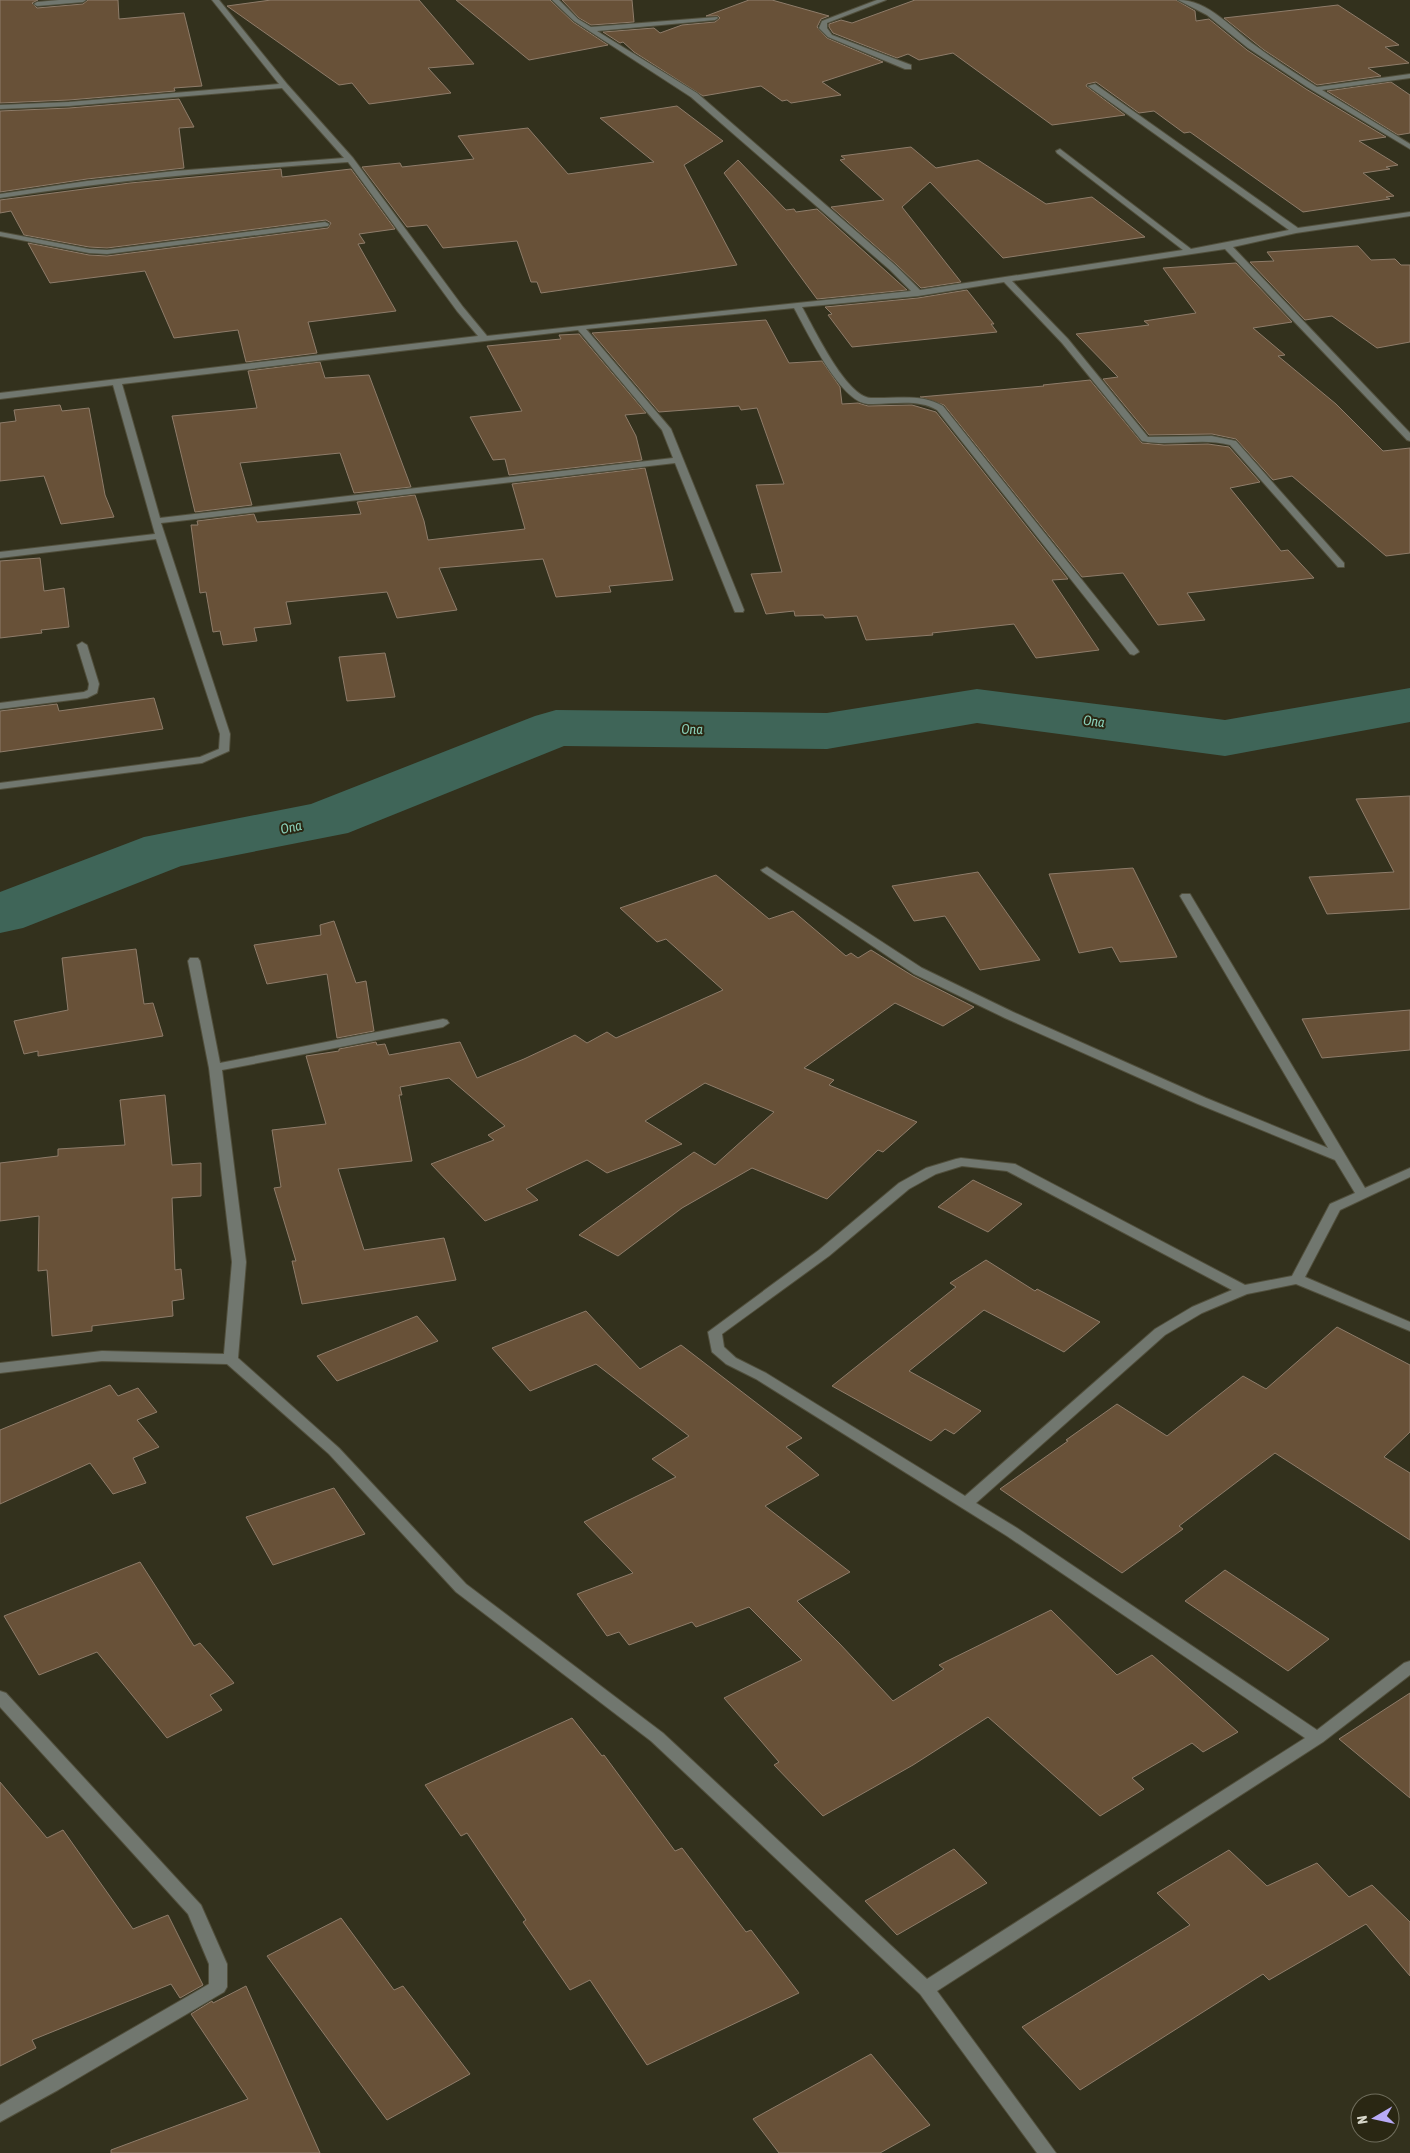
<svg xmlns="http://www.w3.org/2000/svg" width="1410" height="2153" viewBox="0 0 1410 2153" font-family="'Asap Condensed',sans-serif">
  <rect width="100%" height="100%" fill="#33311d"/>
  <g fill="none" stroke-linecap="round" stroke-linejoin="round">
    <!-- river -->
    <polygon fill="#3f6558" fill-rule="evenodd" points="1410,688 1410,722 1225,756 977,723 827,749 564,746 348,833 181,866 23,928 0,933 0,892 144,837 311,804 535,716 556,710 827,713 977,689 1225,720"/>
  </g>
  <!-- building -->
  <g fill="#685138" stroke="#8e7c6a">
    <polygon points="0,0 38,0 32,3 37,8 83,4 88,0 118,0 119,19 184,13 202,86 174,88 175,91 69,100 0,103"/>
    <polygon points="271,0 419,0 474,64 428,68 451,93 369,104 352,83 339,85 227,6"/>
    <polygon points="456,0 550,0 573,22 608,45 529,60"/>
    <polygon points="562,0 632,0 634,22 591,25 579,18"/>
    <polygon points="749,0 772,0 829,16 821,19 817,27 827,38 883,62 822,82 841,95 791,103 787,100 782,101 761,86 703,96 634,52 623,42 620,43 603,32 654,28 660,33 682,25 715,22 720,18 718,16 706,16"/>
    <polygon points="915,0 1176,0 1195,11 1196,21 1209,19 1247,50 1306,89 1386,137 1359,141 1398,165 1386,167 1390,169 1363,173 1394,196 1386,197 1390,199 1303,212 1190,132 1184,133 1154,111 1139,113 1096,82 1087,84 1086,86 1125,115 1052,125 953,53 919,60 908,54 897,58 833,33 829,27 829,24 841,20 852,23"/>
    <polygon points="1338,5 1399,45 1385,47 1409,63 1368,68 1381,76 1317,85 1264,50 1224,18"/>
    <polygon points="1391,82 1410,95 1410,133 1398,135 1327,91"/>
    <polygon points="179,99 194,127 179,128 184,168 87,179 0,192 0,111 69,108"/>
    <polygon points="677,106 723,141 684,165 737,265 541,293 537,282 531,282 517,241 443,248 427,225 407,227 362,167 400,163 402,167 474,159 458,136 528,128 568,174 654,162 600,118"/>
    <polygon points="911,147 936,168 978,160 1046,204 1092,197 1145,237 1003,258 930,182 902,207 961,282 921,288 897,265 831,207 884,200 840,160 845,159 841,156"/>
    <polygon points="738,160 786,210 794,209 796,212 817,209 907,290 817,299 724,173"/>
    <polygon points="281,169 282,177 351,169 395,229 359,234 365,243 358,244 396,311 308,322 317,353 246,362 238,330 174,338 145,271 50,283 28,243 89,255 107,256 328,228 331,223 326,220 107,248 89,247 24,235 11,211 0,213 0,200 130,183"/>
    <polygon points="1358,246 1371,260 1395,259 1401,265 1410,265 1410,342 1377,348 1332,316 1305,320 1250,262 1274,261 1267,252"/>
    <polygon points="1236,263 1292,322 1253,328 1285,355 1278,356 1336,404 1383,451 1410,448 1410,553 1386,556 1292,476 1273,480 1236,439 1212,434 1149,435 1103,379 1118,377 1076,334 1149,325 1144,321 1196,313 1163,268"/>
    <polygon points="967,290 994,324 991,324 997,332 852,347 828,315 832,314 825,307 918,298"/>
    <polygon points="766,320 789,363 822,361 840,387 842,404 858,403 868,406 912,405 936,412 1068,579 1052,580 1099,650 1036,658 1014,624 932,633 933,635 866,640 857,616 825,618 823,615 795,616 794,611 766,614 751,574 782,572 756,485 784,484 757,408 741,410 739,406 659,412 592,333"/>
    <polygon points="579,334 646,413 625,415 636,436 642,460 509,475 505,459 493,460 470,417 522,411 487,346 561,339 559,335"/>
    <polygon points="320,362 325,378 369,375 411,487 354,493 340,453 240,463 252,505 195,512 172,416 257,408 248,371"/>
    <polygon points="1090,380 1142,443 1164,445 1208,444 1229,447 1260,482 1230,488 1281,551 1288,550 1314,578 1187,593 1205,620 1158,625 1123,573 1082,577 944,405 920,397 1044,386 1043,385"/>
    <polygon points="60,405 62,411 89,408 105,495 114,517 61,524 44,476 0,481 0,423 16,421 14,410"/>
    <polygon points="645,468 673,580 609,586 611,592 556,597 543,559 439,568 457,610 397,618 387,592 286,602 291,624 254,628 257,641 223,645 220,631 213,632 206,592 200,593 191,525 198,525 197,521 254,514 257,522 361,514 357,502 415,495 424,521 428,540 525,529 512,484"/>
    <polygon points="40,558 44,591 64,588 69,627 41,630 42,633 0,638 0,561"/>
    <polygon points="385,653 395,697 347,701 339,657"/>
    <polygon points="154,698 163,729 0,752 0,711 57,704 59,711"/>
    <polygon points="1410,796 1410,909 1327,914 1309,877 1394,872 1356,799"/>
    <polygon points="1133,868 1177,957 1120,962 1112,947 1079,953 1049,874"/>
    <polygon points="978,872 1040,960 980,970 945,916 914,921 892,886"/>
    <polygon points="716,875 769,919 793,911 846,956 851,953 858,958 871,950 913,976 974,1007 943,1026 895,1003 804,1068 834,1080 829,1085 917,1122 883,1152 878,1150 827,1199 752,1168 682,1208 618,1256 579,1235 694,1152 715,1165 774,1112 705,1083 645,1121 682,1144 607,1173 587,1160 526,1189 538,1200 485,1221 431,1164 494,1140 488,1135 505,1126 449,1078 400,1087 402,1095 399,1095 412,1161 338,1169 364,1250 444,1238 456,1280 302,1304 292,1261 296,1261 274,1188 281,1187 272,1130 326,1124 306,1056 339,1051 339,1049 376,1042 377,1045 385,1044 389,1055 460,1042 477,1078 524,1059 575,1035 587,1043 607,1032 616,1038 723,990 666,939 657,942 620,908"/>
    <polygon points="334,921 356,983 366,981 374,1031 337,1038 327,974 267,984 254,945 321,935 320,925"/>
    <polygon points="136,949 144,1004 153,1003 163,1036 38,1056 38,1051 24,1054 14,1021 68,1010 62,958"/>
    <polygon points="1410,1010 1410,1050 1322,1058 1302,1019"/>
    <polygon points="165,1095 172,1165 201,1163 201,1196 172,1198 175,1270 181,1269 184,1299 172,1301 173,1316 92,1326 92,1331 52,1336 47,1270 38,1271 39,1216 0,1221 0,1163 58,1156 58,1149 125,1145 120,1100"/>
    <polygon points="973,1180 1022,1204 988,1232 938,1207"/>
    <polygon points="986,1260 1035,1291 1037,1289 1100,1322 1064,1352 984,1310 909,1371 981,1411 954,1434 945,1429 931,1441 832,1386 956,1287 950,1283"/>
    <polygon points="586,1311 640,1369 681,1345 802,1438 786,1447 819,1475 765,1506 850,1572 797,1601 840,1644 893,1701 944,1669 939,1665 1051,1610 1117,1675 1152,1655 1238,1732 1203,1752 1192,1743 1132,1778 1144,1789 1100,1816 988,1717 913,1765 823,1816 774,1765 779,1762 724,1698 802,1660 749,1607 696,1627 692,1622 629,1645 619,1632 607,1636 577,1594 633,1573 584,1522 676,1477 652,1459 689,1436 596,1364 530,1391 492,1348"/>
    <polygon points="417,1316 438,1341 337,1381 317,1356"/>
    <polygon points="1337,1327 1410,1365 1410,1432 1384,1457 1410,1473 1410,1540 1275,1453 1179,1526 1183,1529 1122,1573 1000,1489 1068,1441 1066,1440 1117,1404 1167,1436 1243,1376 1266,1389"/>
    <polygon points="110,1385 118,1396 138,1388 157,1412 137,1420 159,1447 133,1458 146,1483 113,1494 90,1463 0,1504 0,1430"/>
    <polygon points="334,1488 365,1534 273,1565 246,1517"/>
    <polygon points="140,1562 194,1646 200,1643 234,1683 210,1695 222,1710 167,1738 97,1652 39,1675 4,1616"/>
    <polygon points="1225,1570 1329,1639 1288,1671 1185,1601"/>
    <polygon points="1410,1693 1410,1798 1339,1739"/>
    <polygon points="572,1718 602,1756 604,1755 675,1851 682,1848 746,1932 751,1930 799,1993 647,2065 590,1980 570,1990 523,1922 526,1920 467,1833 461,1836 425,1785"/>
    <polygon points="0,1782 47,1838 63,1830 133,1929 168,1915 203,1985 180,1998 171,1984 32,2040 36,2048 0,2066"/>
    <polygon points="954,1849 987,1883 897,1935 865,1901"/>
    <polygon points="1229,1850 1267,1886 1317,1863 1349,1897 1372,1885 1410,1922 1410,1976 1366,1924 1269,1980 1263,1974 1080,2090 1022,2027 1190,1925 1157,1893"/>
    <polygon points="341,1918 394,1990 403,1986 470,2074 387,2120 267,1956"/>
    <polygon points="246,1986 320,2153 111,2153 111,2150 248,2099 191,2014 212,2001 213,2003"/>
    <polygon points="871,2054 930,2125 880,2153 779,2153 753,2119"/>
  </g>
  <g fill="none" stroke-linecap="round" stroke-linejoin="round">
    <!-- minor casing -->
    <g stroke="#514f3c" stroke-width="2">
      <g id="minor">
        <polygon points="59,0 86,0 83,2 37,6 34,4 37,2"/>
        <path d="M 212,0 L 219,0 L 287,84 L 353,158 L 463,307 L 487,336 L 911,291 L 890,270 L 691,97 L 574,21 L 552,0 L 559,0 L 578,19 L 591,27 L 717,17 L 718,18 L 715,20 L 597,31 L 697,93 L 896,266 L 920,290 L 1183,250 L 1057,153 L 1056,151 L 1060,149 L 1191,249 L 1289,230 L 1088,86 L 1095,84 L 1298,228 L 1410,212 L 1410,216 L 1296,233 L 1233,247 L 1410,433 L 1410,441 L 1407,440 L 1225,249 L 1012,281 L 1068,339 L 1148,437 L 1212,436 L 1236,441 L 1344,563 L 1344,567 L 1338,567 L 1230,445 C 1201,437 1171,447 1142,441 L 1062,343 L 1004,282 L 918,296 L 802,307 C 814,328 846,397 871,398 C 895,399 921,393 943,406 L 1138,650 L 1139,652 L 1134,655 L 1130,654 L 937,410 C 916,398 891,405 868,404 C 840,402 807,331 794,308 L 586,329 L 671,429 L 744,610 L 743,612 L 735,612 L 734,610 L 675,463 L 161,523 L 230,734 L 229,751 L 202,763 L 0,789 L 0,783 L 200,757 L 219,749 L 220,734 L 156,539 L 0,558 L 0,552 L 155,534 L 113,385 L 0,399 L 0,393 L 478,336 L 457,311 L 348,162 C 231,170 115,180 0,198 L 0,194 L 87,181 L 175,171 L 344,158 L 282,88 L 69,106 L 0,109 L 0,105 L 69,102 L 279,84 ZM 578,330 L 662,430 L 673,458 L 160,518 L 122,384 Z"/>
        <polygon points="877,0 886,0 827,23 827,28 832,35 911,65 911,69 905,69 828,37 819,28 822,21"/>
        <path d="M 1178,0 C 1209,0 1232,29 1256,46 C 1275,60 1296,74 1317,87 L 1410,74 L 1410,78 L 1322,90 L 1410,144 L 1410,149 L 1307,87 L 1248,48 L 1207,15 Z"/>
        <polygon points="325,222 329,224 328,226 107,254 89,253 0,236 0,232 89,249 107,250"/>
        <polygon points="82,642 87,645 99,684 97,693 87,698 0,709 0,703 84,692 88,690 89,684 77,645"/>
        <path d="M 767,867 L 922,968 L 1013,1012 L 1206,1098 L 1328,1148 L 1180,896 L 1182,894 L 1190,894 L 1365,1188 L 1410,1168 L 1410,1177 L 1340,1210 L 1305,1277 L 1410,1322 L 1410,1331 L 1296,1284 L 1247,1294 L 1202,1313 L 1165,1335 L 976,1503 L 1017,1528 L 1317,1730 L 1404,1663 L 1410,1661 L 1410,1675 L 1323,1742 L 937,1991 L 1056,2153 L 1037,2153 L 920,1994 L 651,1741 L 456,1592 L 329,1454 L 227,1364 L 102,1361 L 0,1373 L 0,1363 L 102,1351 L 224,1354 L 232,1262 L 209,1068 L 188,961 L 190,958 L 198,958 L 200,961 L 220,1063 L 443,1019 L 447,1020 L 449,1023 L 443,1027 L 222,1070 L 246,1262 L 238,1358 L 339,1448 L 466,1584 L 663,1733 L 927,1979 L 1305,1738 L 1007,1536 L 756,1379 L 726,1364 L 712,1352 L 708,1332 L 819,1250 L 899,1183 L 926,1168 L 956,1159 L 961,1158 L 1015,1164 L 1245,1285 L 1292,1276 L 1330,1204 L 1355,1193 L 1335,1160 L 1198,1104 L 1005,1018 L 914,974 L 763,872 L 761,870 ZM 962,1166 L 1007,1171 L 1232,1290 L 1192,1307 L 1155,1329 L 965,1496 L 766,1373 L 736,1358 L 724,1347 L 722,1334 L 829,1256 L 909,1189 L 936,1174 Z"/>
        <polygon points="0,1691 6,1693 201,1905 227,1964 227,1987 224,1992 58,2090 0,2122 0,2105 209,1984 209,1964 188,1914 0,1707"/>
      </g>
    </g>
    <!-- minor -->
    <use href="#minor" fill="#71776f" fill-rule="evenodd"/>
  </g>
  <g text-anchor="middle" stroke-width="4" stroke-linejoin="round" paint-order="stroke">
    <!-- water labels -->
    <g font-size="14" font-style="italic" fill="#89cfb8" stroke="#2a2713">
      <text transform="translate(1094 721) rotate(7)" y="5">Ona</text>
      <text transform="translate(692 729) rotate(1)" y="5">Ona</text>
      <text transform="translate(291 827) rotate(-11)" y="5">Ona</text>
    </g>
  </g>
  <!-- north arrow -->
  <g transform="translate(1375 2118) rotate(261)"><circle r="24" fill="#2a2713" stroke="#6f6d5c"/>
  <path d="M0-4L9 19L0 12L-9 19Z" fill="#b9abf7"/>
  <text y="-8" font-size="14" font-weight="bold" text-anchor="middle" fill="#d7d6c9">N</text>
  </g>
</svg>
